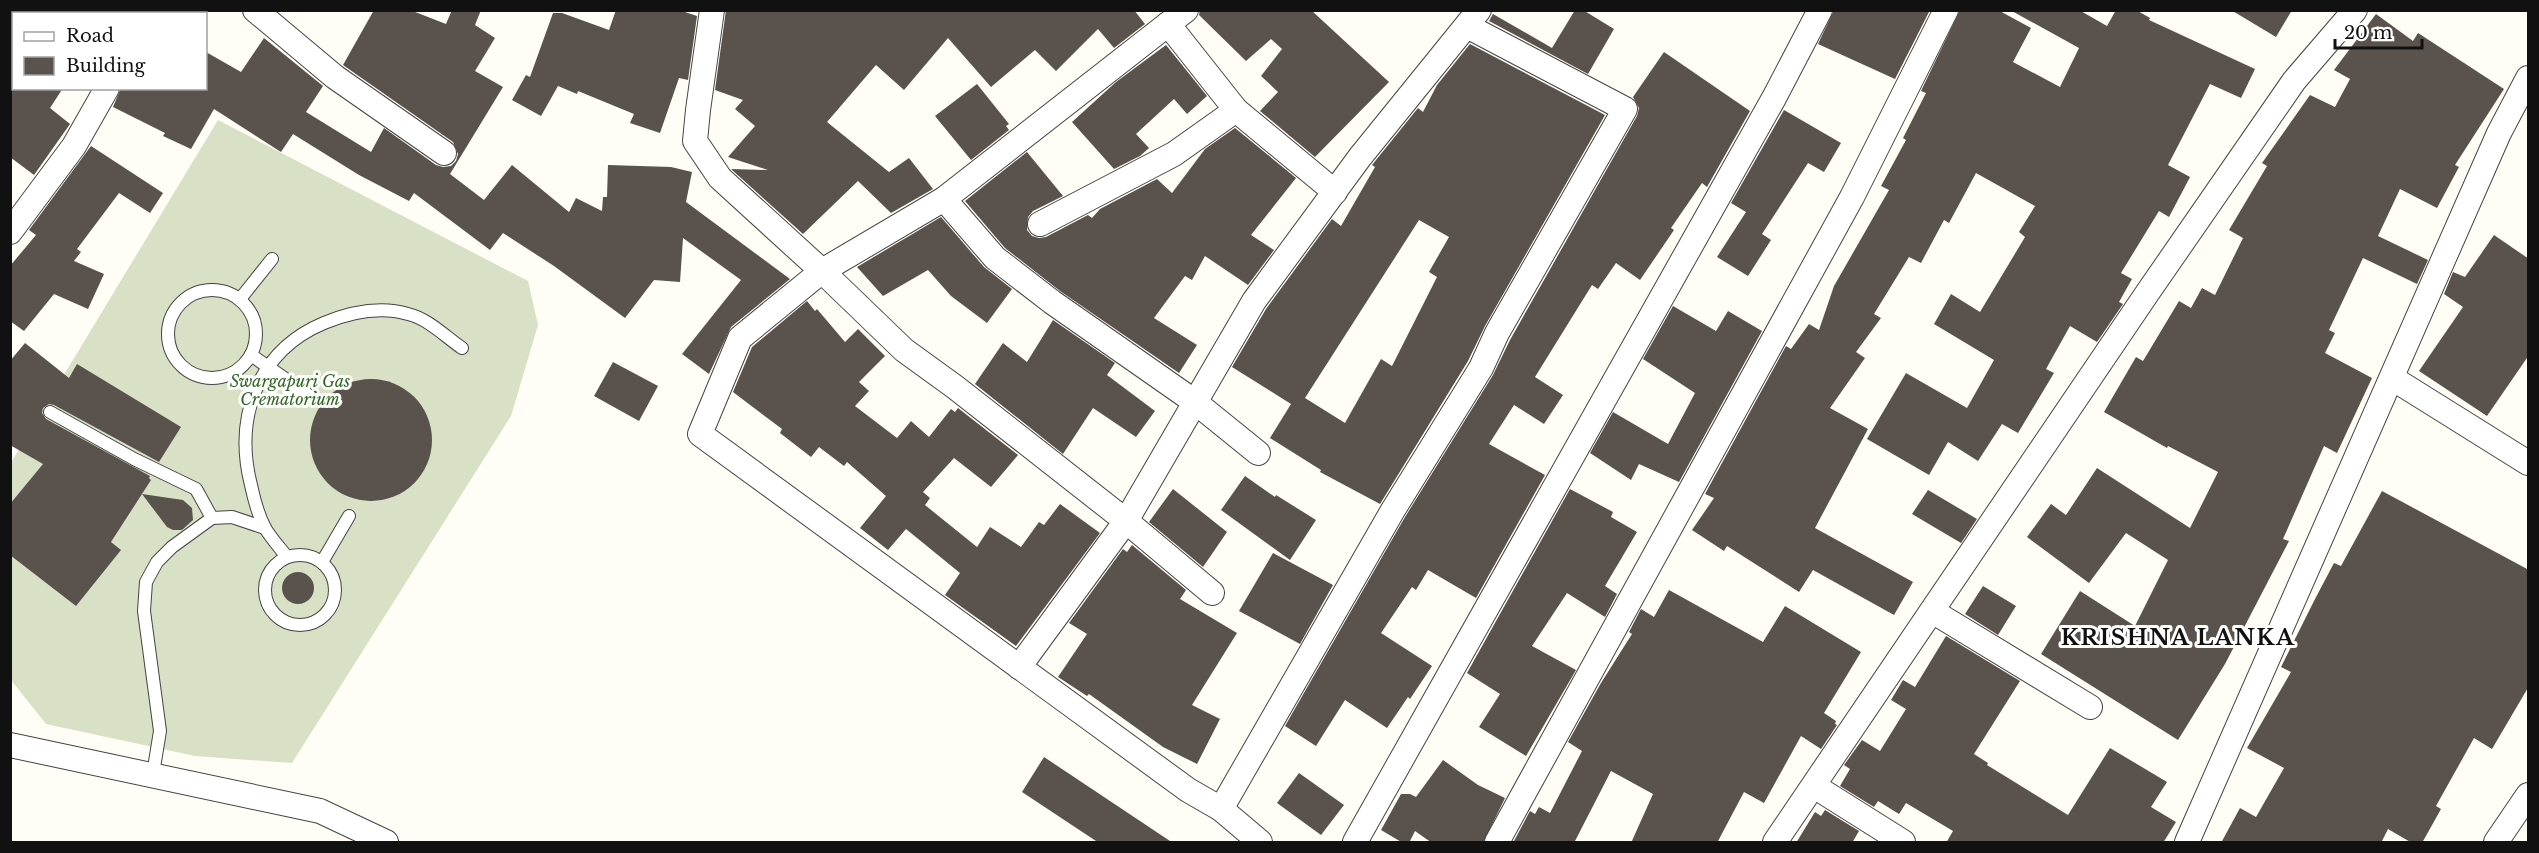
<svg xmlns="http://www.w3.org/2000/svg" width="2539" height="853" viewBox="0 0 2539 853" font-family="'Libre Baskerville',serif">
  <rect width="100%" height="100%" fill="#fffdf5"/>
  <!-- cemetery -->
  <polygon fill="#d8e1c5" points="218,120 528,281 538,325 511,416 292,763 195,756 46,724 11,680 10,464"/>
  <!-- building -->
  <g fill="#59524d" fill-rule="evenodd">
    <polygon points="374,10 410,10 446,24 452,10 481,10 475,25 495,38 475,71 503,87 450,174 484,200 512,165 569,212 576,198 602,211 603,197 607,197 608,165 671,167 692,172 686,202 790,279 731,327 709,374 682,354 741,280 683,238 680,282 654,280 625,318 554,266 503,233 490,250 414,193 409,201 359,175 293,134 281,152 214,109 191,149 163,136 165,133 113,107 121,88 206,88 206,52 241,72 264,38 323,86 306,112 371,152 384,128 436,165 443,167 451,166 456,161 458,154 453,142 343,65"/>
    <polygon points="616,10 679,10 697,16 688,80 679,78 660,133 630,123 634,114 578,91 577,94 558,86 541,116 512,100 526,75 530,77 553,13 562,13 609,30"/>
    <polygon points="726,10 1134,10 1145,24 1114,48 1098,29 1056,71 1035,50 991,87 948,38 904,90 876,65 827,122 889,172 909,158 933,189 891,213 858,181 803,234 731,169 768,170 728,157 755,126 735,109 743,100 715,90"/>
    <polygon points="1200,10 1311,10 1389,82 1315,157 1260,111 1278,92 1261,76 1282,49 1271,39 1246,61 1199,15"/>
    <polygon points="1575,10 1583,10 1614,29 1588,74 1489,21 1493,14 1552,48"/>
    <polygon points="1834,10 1930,10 1895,79 1818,44"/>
    <polygon points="1960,10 1998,10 2031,28 2013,62 2060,87 2079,48 2010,10 2079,10 2107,26 2116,10 2136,10 2150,18 2149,20 2255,69 2241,98 2210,84 2168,165 2190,177 2169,217 2159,211 2121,273 2132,279 2119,302 2123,304 2097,342 2070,326 2046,369 2054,373 2018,433 2002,424 1978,461 1948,442 1929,475 1867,439 1906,373 1967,408 1994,360 1934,324 1951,294 1980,312 2025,237 2019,232 2035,206 1976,173 1949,223 1944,220 1921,263 1909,257 1874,314 1881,318 1856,352 1865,358 1830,408 1868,429 1815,528 1913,582 1894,615 1813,570 1799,592 1727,546 1724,551 1692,530 1714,498 1705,494 1786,346 1791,349 1809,324 1819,330 1834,286 1889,190 1881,186 1906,140 1903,138 1926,93 1921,91"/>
    <polygon points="2231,10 2292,10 2276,37"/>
    <polygon points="2376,14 2413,41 2418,33 2504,89 2455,165 2459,167 2437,208 2400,189 2378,236 2428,260 2417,284 2363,258 2329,330 2335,333 2325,353 2372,378 2337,453 2324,446 2283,539 2289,541 2225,664 2178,740 2041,654 2080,591 2135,626 2168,560 2126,533 2089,583 2027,537 2051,504 2066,515 2097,468 2190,528 2218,472 2168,446 2167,448 2104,412 2136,357 2143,361 2179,301 2191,308 2202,288 2215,295 2243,238 2229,230 2267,166 2262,163 2310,95 2335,107 2350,79 2334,70"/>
    <path d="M 1470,44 L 1605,115 L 1485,326 L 1468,361 L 1380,504 L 1320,472 L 1321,470 L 1270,438 L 1291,404 L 1232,367 L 1266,309 L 1332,219 L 1341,226 L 1375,167 L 1372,165 L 1418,108 L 1423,112 L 1437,85 ZM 1419,220 L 1449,237 L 1429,272 L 1437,277 L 1392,366 L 1381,359 L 1345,423 L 1305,398 Z"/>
    <polygon points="1166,45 1207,96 1187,114 1174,99 1136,134 1149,148 1140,156 1114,169 1072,122 1116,82"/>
    <polygon points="1664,52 1750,111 1707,187 1702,183 1671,228 1674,230 1640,280 1616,263 1598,289 1592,285 1535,377 1563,395 1544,424 1514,405 1489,444 1545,475 1476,598 1428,570 1416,590 1412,587 1381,633 1432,666 1410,699 1408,697 1387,728 1345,700 1316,746 1285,726 1405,517 1493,375 1510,340 1637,116 1639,108 1633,97"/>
    <polygon points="977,84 1009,124 1006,126 1009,130 971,160 935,116"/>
    <polygon points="10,88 63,88 50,108 70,124 34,175 10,157"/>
    <polygon points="1784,110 1841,143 1824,172 1808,163 1762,234 1771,240 1748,276 1717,257 1746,212 1731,203"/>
    <polygon points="1235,128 1296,178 1251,235 1274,250 1248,285 1205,256 1192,280 1185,276 1154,318 1197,345 1179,373 1060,291 1005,248 965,201 1027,152 1063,196 1033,211 1028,217 1027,230 1032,236 1039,238 1046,237 1088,215 1092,218 1100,209 1157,179 1172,193 1205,149"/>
    <polygon points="91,146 163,193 150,213 119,193 77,249 81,252 74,261 104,274 88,309 54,294 24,331 10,321 10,266 36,235 29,230"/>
    <polygon points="941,217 984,267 1012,289 987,323 951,296 928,270 883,296 857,267"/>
    <polygon points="2494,235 2529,259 2529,355 2487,416 2419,371 2463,307 2444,294 2453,272 2465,277"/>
    <polygon points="807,301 815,311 817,309 845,342 858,329 885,356 859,382 869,391 855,406 897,438 911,421 929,437 951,409 955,412 958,408 1018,455 991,487 954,458 923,492 930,498 925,505 977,547 990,527 1021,547 1039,522 1044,525 1060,504 1100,533 1016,646 945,595 960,573 906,529 888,550 860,528 886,496 847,462 844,466 819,447 811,457 780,433 782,429 733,392 752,347"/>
    <polygon points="1673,306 1716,331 1728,311 1762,331 1679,482 1639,464 1631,480 1590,453 1613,412 1668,444 1695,393 1643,359"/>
    <polygon points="1053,320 1115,363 1107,375 1155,411 1136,437 1093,408 1063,454 975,384 1003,343 1027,362"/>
    <polygon points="25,343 69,378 77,364 181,427 159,462 54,405 49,404 43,408 42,413 46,419 150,476 149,478 151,480 111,542 121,550 76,606 10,555 10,504 43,464 10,445 10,361"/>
    <polygon points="613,362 658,386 639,421 594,396"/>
    <circle cx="371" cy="440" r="61"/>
    <polygon points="1245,476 1275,497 1276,495 1316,520 1290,560 1221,510"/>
    <polygon points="1173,489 1227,532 1203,567 1149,522"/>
    <polygon points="1570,489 1613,512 1611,517 1637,532 1605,586 1617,594 1605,617 1567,593 1532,646 1576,670 1526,756 1479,727 1500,694 1467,673"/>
    <polygon points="1928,490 1977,519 1961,543 1912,514"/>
    <polygon points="2382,491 2529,570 2529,686 2492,749 2474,738 2436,806 2441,809 2422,843 2412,843 2388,829 2381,843 2221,843 2240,808 2256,817 2284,768 2247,748 2291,672 2281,667 2315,599 2334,563 2341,566"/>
    <polygon points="142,494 183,500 192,508 193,520 182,530 173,530 167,527"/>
    <polygon points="1132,545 1186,590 1180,599 1237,633 1192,705 1220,719 1197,764 1163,747 1089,694 1087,696 1058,677 1087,634 1069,623 1123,549 1127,552"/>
    <polygon points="1273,553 1333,585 1300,644 1239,611"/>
    <circle cx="298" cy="588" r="16"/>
    <polygon points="1983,586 2016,606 1998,635 1965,614"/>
    <polygon points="1669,590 1763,642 1785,606 1861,652 1824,713 1836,721 1835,724 1837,725 1821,749 1801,736 1764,803 1744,792 1717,843 1631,843 1653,794 1611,771 1574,843 1513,843 1530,811 1535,814 1539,807 1550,813 1582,751 1568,742 1601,683 1632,634 1629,632 1641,609 1654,617"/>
    <polygon points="1946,636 2020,681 1974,754 1988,763 1987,765 2068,815 2110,748 2167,782 2151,807 2176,822 2163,843 1946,843 1953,831 1906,803 1899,814 1878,801 1874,807 1840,786 1850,769 1844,765 1862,740 1880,751 1906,709 1891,700 1903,680 1915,687"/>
    <polygon points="1044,757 1173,843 1099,843 1022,792"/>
    <polygon points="1443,760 1478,785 1505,798 1483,843 1432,843 1415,831 1409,843 1403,843 1381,830 1401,794 1410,794 1416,797"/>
    <polygon points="1299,773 1344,805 1321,835 1277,803"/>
    <polygon points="1825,810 1859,831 1852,843 1796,843 1815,812 1821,816"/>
  </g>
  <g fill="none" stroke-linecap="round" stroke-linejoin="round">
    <!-- lane casing -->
    <g stroke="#444" stroke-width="14">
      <g id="lane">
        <circle cx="212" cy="334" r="44"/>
        <polyline points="240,299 272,259"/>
        <polyline points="251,355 314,399"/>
        <polyline points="50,412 134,459 196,489 212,518"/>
        <circle cx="300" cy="590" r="35"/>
        <path d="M 287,557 C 280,548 271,538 265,528 C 258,515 254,499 251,485 C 234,418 257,351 324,323 C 351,312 380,306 408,314 C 427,318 446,337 462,348"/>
        <polyline points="322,562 349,516"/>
        <polyline points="153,774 160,731 144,611 146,582 157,562 172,547 212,518 232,517 265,528"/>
      </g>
    </g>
    <!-- street casing -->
    <g stroke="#444" stroke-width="26">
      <g id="street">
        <polyline points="255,10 335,77 444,153"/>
        <polyline points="712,10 698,110 695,141 720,178 822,271 904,350 955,387 1126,521 1019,667"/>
        <polyline points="1186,10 944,199 822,271 740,338 700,434 1188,790 1221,809 1260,842"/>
        <polyline points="55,14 58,10"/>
        <polyline points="164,14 166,10"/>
        <polyline points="1168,24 1236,110 1335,192"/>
        <polyline points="10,70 14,66"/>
        <polyline points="944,199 995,258 1052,302 1195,402 1258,453"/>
        <polyline points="1040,224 1174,154 1236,110"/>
        <polyline points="10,232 74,146 107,88"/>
        <polyline points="2392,378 2528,463"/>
        <polyline points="1212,593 1126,521 1254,301 1360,157 1479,10"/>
        <polyline points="1932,611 2090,707"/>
        <polyline points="10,745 320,811 386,842"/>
        <polyline points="1814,786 1903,842"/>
        <polyline points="1221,809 1393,510 1481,368 1497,333 1625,109 1467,26"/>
        <polyline points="1355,842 1774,98 1820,10"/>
        <polyline points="1497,842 1852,197 1946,10"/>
        <polyline points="1775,842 2148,292 2294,81 2355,10"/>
        <polyline points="2187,842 2499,133 2528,78"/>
        <polyline points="2496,842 2528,795"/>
      </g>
    </g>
    <!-- lane -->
    <use href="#lane" stroke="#fff" stroke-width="12"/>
    <!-- street -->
    <use href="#street" stroke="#fff" stroke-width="24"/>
  </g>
  <g text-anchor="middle" stroke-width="6" stroke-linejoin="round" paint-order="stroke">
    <!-- park labels -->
    <g font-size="16" font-style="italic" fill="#2f6722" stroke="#fff">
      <text x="290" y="387">Swargapuri Gas<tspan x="290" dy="18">Crematorium</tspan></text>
    </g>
    <!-- district labels -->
    <g font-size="22" font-weight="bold" letter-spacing="1.5" fill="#111" stroke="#fff">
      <text x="2178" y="645">KRISHNA LANKA</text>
    </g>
  </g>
  <!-- border -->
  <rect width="2539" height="853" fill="none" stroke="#111111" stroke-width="24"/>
  <!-- legend -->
  <rect x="12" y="12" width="195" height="78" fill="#ffffff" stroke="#a0a0a0" stroke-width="1.5"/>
  <rect x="24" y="32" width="30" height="9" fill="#ffffff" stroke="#a0a0a0" stroke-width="1.5"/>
  <text x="66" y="42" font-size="18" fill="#111111">Road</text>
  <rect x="24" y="57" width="30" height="18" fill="#59524d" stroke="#a0a0a0" stroke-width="1.5"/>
  <text x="66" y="72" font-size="18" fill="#111111">Building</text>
  <!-- scale -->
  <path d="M2335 39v9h87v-9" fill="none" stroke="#111111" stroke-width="3"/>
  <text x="2344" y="39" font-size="18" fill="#111111" stroke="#ffffff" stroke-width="4.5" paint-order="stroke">20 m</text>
</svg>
